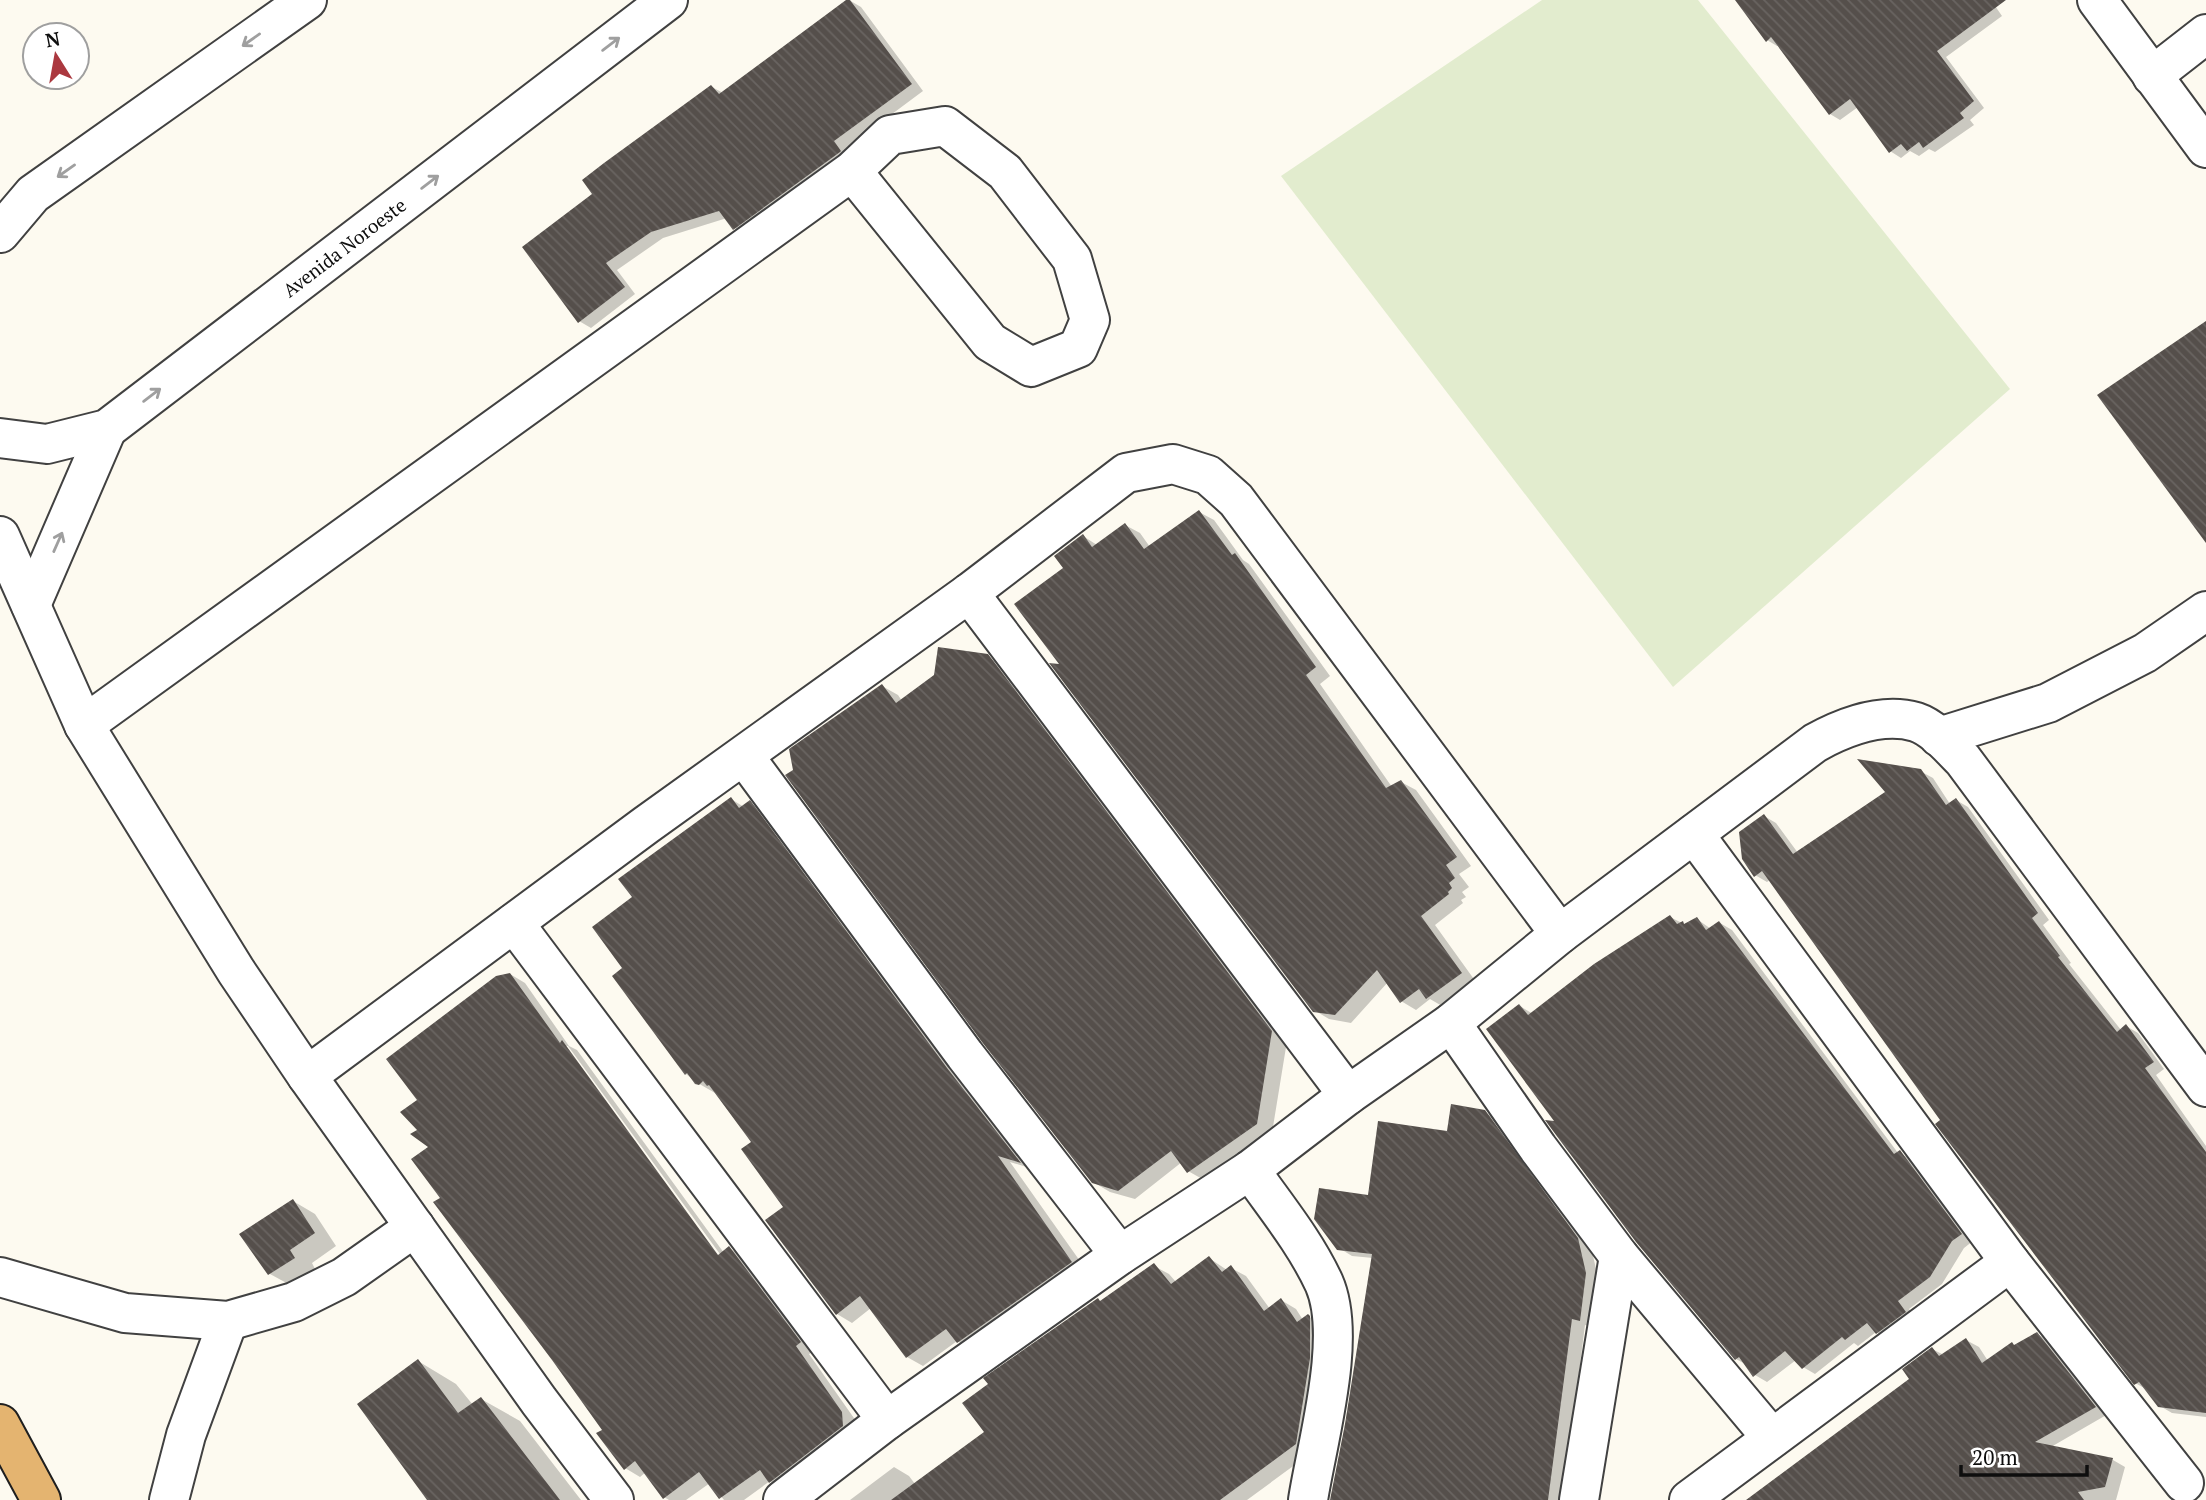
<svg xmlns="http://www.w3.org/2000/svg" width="2206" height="1500" viewBox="0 0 2206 1500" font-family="'PT Serif',serif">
  <defs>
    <pattern id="building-back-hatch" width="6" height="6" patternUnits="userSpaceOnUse" patternTransform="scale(1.75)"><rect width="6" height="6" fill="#554f4b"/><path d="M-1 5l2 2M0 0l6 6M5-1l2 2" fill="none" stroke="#696461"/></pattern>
  </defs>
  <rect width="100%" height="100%" fill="#fdfaf0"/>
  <!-- pitch -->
  <polygon fill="#e2ecce" points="1542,0 1698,0 2010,389 1673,687 1281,176"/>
  <!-- shadow -->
  <g fill="#0003" fill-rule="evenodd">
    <polygon points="849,0 861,7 923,91 845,149 852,158 746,235 735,228 727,218 663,238 617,270 635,294 591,328 579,321 594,195 712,87 723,93"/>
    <polygon points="1737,0 1991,0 2002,16 1946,57 1984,108 1970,120 1974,125 1935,152 1929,149 1919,156 1910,151 1901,158 1890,151 1858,107 1840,120 1830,114 1779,45 1777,46 1767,40"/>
    <polygon points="1199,512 1214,520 1243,560 1249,564 1330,676 1320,684 1392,787 1401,782 1416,790 1471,866 1459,874 1469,887 1462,892 1466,897 1461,900 1463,903 1435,925 1476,982 1442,1006 1430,999 1416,1010 1401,1001 1388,982 1351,1023 1329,1019 1314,1010 1065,568 1083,536 1097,545 1125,525 1140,533 1150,547"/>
    <polygon points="987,656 1003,665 1287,1041 1272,1133 1204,1180 1188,1171 1182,1162 1135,1199 1110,1192 1093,1182 882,686 898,695 902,701"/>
    <polygon points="1920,771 1933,778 1950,804 1956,800 1968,807 2049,920 2043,925 2071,963 2069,964 2121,1030 2126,1026 2138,1033 2164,1069 2156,1075 2206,1146 2206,1417 2172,1413 2160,1406 2148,1390 2135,1383 1943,1121 1770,880 1767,882 1755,875 1764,816 1776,823 1798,853"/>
    <polygon points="731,799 744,807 750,803 765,811 1033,1169 1010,1162 1087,1271 974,1351 957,1341 923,1366 907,1357 871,1308 852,1323 837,1314 753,1143 715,1093 696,1082 686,1074 625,968 634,898"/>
    <polygon points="1670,917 1686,925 1697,919 1711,929 1720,923 1732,930 1898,1153 1912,1159 1973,1241 1964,1248 1942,1284 1909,1309 1917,1319 1889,1340 1876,1332 1858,1346 1854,1343 1815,1374 1803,1367 1796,1360 1767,1382 1755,1375 1747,1365 1736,1359 1558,1124 1520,1006 1533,1014"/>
    <path d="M 510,974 L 525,983 L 569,1046 L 577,1050 L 724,1253 L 730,1249 L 744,1257 L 814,1351 L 809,1354 L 856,1421 L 785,1490 L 770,1481 L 744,1500 L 724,1500 L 710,1483 L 686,1500 L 669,1500 L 664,1497 L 646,1472 L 640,1477 L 625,1468 L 604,1430 L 419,1130 L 419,1100 ZM 564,1046 L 568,1046 L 725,1261 L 722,1263 Z"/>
    <polygon points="1484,1112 1498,1120 1591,1247 1599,1282 1592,1327 1585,1325 1563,1500 1332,1500 1347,1425 1373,1258 1352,1256 1339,1248 1369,1197 1448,1133"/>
    <polygon points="293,1201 315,1214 336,1246 312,1263 316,1271 292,1286 270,1274"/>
    <polygon points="1209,1258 1227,1270 1231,1268 1246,1276 1270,1309 1281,1300 1296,1309 1303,1320 1308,1316 1323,1325 1311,1453 1247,1500 850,1500 894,1467 909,1476 915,1484 986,1432 1102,1302 1154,1266 1169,1274 1176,1282"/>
    <polygon points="2037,1334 2050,1341 2108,1414 2051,1447 2113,1460 2125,1467 2116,1500 1747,1500 1912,1379 1932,1349 1944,1355 1966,1340 1979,1347 1988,1361"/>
    <polygon points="418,1361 456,1384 473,1405 481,1399 520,1421 581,1500 431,1500"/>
  </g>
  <!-- building -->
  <g fill="url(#building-back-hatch)">
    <polygon points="846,0 850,0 912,84 834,141 841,151 840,152 733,230 719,211 651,232 606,263 625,287 578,323 522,247 592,194 582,180 604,163 711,85 719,94"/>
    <polygon points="1735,0 2006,0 1937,51 1974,101 1960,113 1964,118 1923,148 1919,142 1907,151 1901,144 1889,153 1850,99 1829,115 1771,37 1766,42"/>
    <polygon points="2206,321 2206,543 2097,395"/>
    <polygon points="1199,510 1232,555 1235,553 1316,667 1306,675 1386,788 1401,780 1457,857 1446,865 1455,878 1449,883 1452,888 1448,892 1449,894 1421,916 1462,973 1426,999 1419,989 1400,1003 1377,970 1335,1015 1313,1012 1049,663 1059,664 1014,604 1063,568 1054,556 1083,534 1092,547 1125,523 1144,549"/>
    <polygon points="938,647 988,654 1272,1031 1257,1124 1187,1173 1171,1151 1118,1191 1092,1183 982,1042 785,775 793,770 789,749 882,684 896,703 934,675"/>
    <polygon points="1857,759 1921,769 1946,805 1956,798 2038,913 2032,918 2060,956 2058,957 2117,1032 2126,1024 2154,1062 2145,1068 2206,1152 2206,1413 2158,1407 2139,1382 2134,1385 1935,1124 1940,1120 1762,871 1754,877 1742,859 1739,832 1764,814 1793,854 1885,792"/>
    <polygon points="731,797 739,808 750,800 947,1068 1021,1163 998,1156 1072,1262 957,1343 946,1329 906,1358 860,1296 836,1315 765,1220 783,1207 741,1149 751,1142 709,1085 707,1086 703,1081 699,1085 695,1084 687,1073 685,1075 612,976 622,968 592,927 632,897 618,879"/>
    <polygon points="1670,915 1677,924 1683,921 1684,924 1697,917 1706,930 1719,921 1894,1154 1900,1150 1962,1234 1952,1241 1930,1277 1898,1301 1906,1312 1876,1334 1867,1323 1845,1340 1842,1337 1802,1369 1785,1351 1753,1377 1739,1357 1735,1360 1636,1242 1556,1135 1545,1120 1554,1121 1486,1029 1519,1004 1528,1015 1594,964"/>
    <polygon points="510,973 560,1043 562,1040 718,1255 729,1246 801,1342 796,1346 842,1412 843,1426 769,1483 760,1470 719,1499 699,1472 663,1499 635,1461 624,1470 596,1433 602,1430 552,1360 433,1202 440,1198 411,1159 428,1147 410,1134 417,1130 400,1112 417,1100 386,1059 496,976"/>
    <polygon points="1451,1104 1485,1110 1578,1238 1586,1273 1580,1321 1572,1319 1548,1500 1330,1500 1345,1424 1372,1254 1337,1250 1314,1219 1319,1188 1368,1195 1378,1121 1447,1131"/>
    <polygon points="293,1199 315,1233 290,1250 295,1258 268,1275 239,1234"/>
    <polygon points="1209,1256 1222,1272 1231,1265 1264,1311 1281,1298 1297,1322 1308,1314 1310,1316 1310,1358 1296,1444 1220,1500 891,1500 984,1432 962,1403 988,1384 983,1378 1098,1298 1100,1301 1154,1263 1171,1284"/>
    <polygon points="2037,1332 2096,1407 2035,1442 2113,1458 2105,1487 2078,1492 2084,1500 1746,1500 1909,1379 1902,1369 1932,1347 1939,1356 1966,1338 1982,1363 2012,1342 2014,1345"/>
    <polygon points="418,1359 458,1413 481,1397 560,1500 427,1500 357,1404"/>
  </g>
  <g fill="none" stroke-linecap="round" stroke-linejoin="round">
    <!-- minor casing -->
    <g stroke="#414141" stroke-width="42">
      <g id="minor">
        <polyline points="2097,0 2206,148"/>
        <polyline points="2152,76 2206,34"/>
        <polyline points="969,593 1348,1095"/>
        <polyline points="84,725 852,171 890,135 945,126 1005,172 1072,259 1090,320 1078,348 1031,367 990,342 852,171"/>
        <polyline points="1939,737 2048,703 2145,653 2206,611"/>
        <polyline points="744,756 965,1055 1120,1255"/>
        <polyline points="1694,834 2010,1262 2184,1483"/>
        <polyline points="514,923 887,1420"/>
        <polyline points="1451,1023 1538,1148 1619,1256 1772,1438"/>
        <polyline points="307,1076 646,825 969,593 1126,473 1173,464 1208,475 1236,500 1560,934"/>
        <path d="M 1250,1170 C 1276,1207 1305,1242 1324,1283 C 1348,1337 1317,1442 1308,1500"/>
        <polyline points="0,1277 125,1313 228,1321 294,1302 344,1277 415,1227"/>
        <polyline points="169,1500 186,1435 228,1321"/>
        <path d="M 783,1500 L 887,1420 L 1120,1255 L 1250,1170 L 1348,1095 L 1451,1023 L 1560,934 L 1815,743 C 1844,727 1881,712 1916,722 C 1934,728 1950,747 1963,760 L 2206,1087"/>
        <polyline points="1579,1500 1619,1256"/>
        <polyline points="1689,1500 2010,1262"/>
      </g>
    </g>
    <!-- tertiary casing -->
    <g stroke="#414141" stroke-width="42">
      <g id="tertiary">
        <polyline points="0,233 33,194 307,0"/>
        <path id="s1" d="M 0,438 L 47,444 L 107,429 L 668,0"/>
        <polyline points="0,536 84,725 236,971 307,1076 539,1401 614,1500"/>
        <polyline points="31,605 107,429"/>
      </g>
    </g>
    <!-- trunk casing -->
    <g stroke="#1f1f1f" stroke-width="42">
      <polyline id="trunk" points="0,1424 41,1500"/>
    </g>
    <!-- minor -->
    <use href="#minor" stroke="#fff" stroke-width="38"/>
    <!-- tertiary -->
    <use href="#tertiary" stroke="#fff" stroke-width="38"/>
    <!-- trunk -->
    <use href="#trunk" stroke="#e4b470" stroke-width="38"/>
  </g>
  <!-- one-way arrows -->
  <defs><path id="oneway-shaft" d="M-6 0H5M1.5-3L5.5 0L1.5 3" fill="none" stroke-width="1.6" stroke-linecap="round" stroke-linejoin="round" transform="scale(1.75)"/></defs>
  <g stroke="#9f9f9f">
    <use href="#oneway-shaft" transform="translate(251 40) rotate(145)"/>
    <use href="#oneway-shaft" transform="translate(611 44) rotate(-37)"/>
    <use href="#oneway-shaft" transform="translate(66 171) rotate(145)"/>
    <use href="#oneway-shaft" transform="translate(430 182) rotate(-37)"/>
    <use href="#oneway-shaft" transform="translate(152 395) rotate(-37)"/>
    <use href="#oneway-shaft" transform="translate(58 542) rotate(-66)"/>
  </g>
  <g text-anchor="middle" stroke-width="7" stroke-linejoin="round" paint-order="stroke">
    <!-- street labels -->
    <g font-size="19" fill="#0e0e0e" stroke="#fff">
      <text dy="7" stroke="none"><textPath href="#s1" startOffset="408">Avenida Noroeste</textPath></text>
    </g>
  </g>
  <!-- north arrow -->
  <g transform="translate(56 56) rotate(349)"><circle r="33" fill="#ffffff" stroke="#9f9f9f" stroke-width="2"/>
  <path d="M0-5L12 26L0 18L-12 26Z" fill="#ab383f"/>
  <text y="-10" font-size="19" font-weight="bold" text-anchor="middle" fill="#0e0e0e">N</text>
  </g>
  <!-- scale -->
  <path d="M1961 1465v10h126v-10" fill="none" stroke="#0e0e0e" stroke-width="3.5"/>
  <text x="1972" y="1465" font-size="21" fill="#0e0e0e" stroke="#ffffff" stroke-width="5" paint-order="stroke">20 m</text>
</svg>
